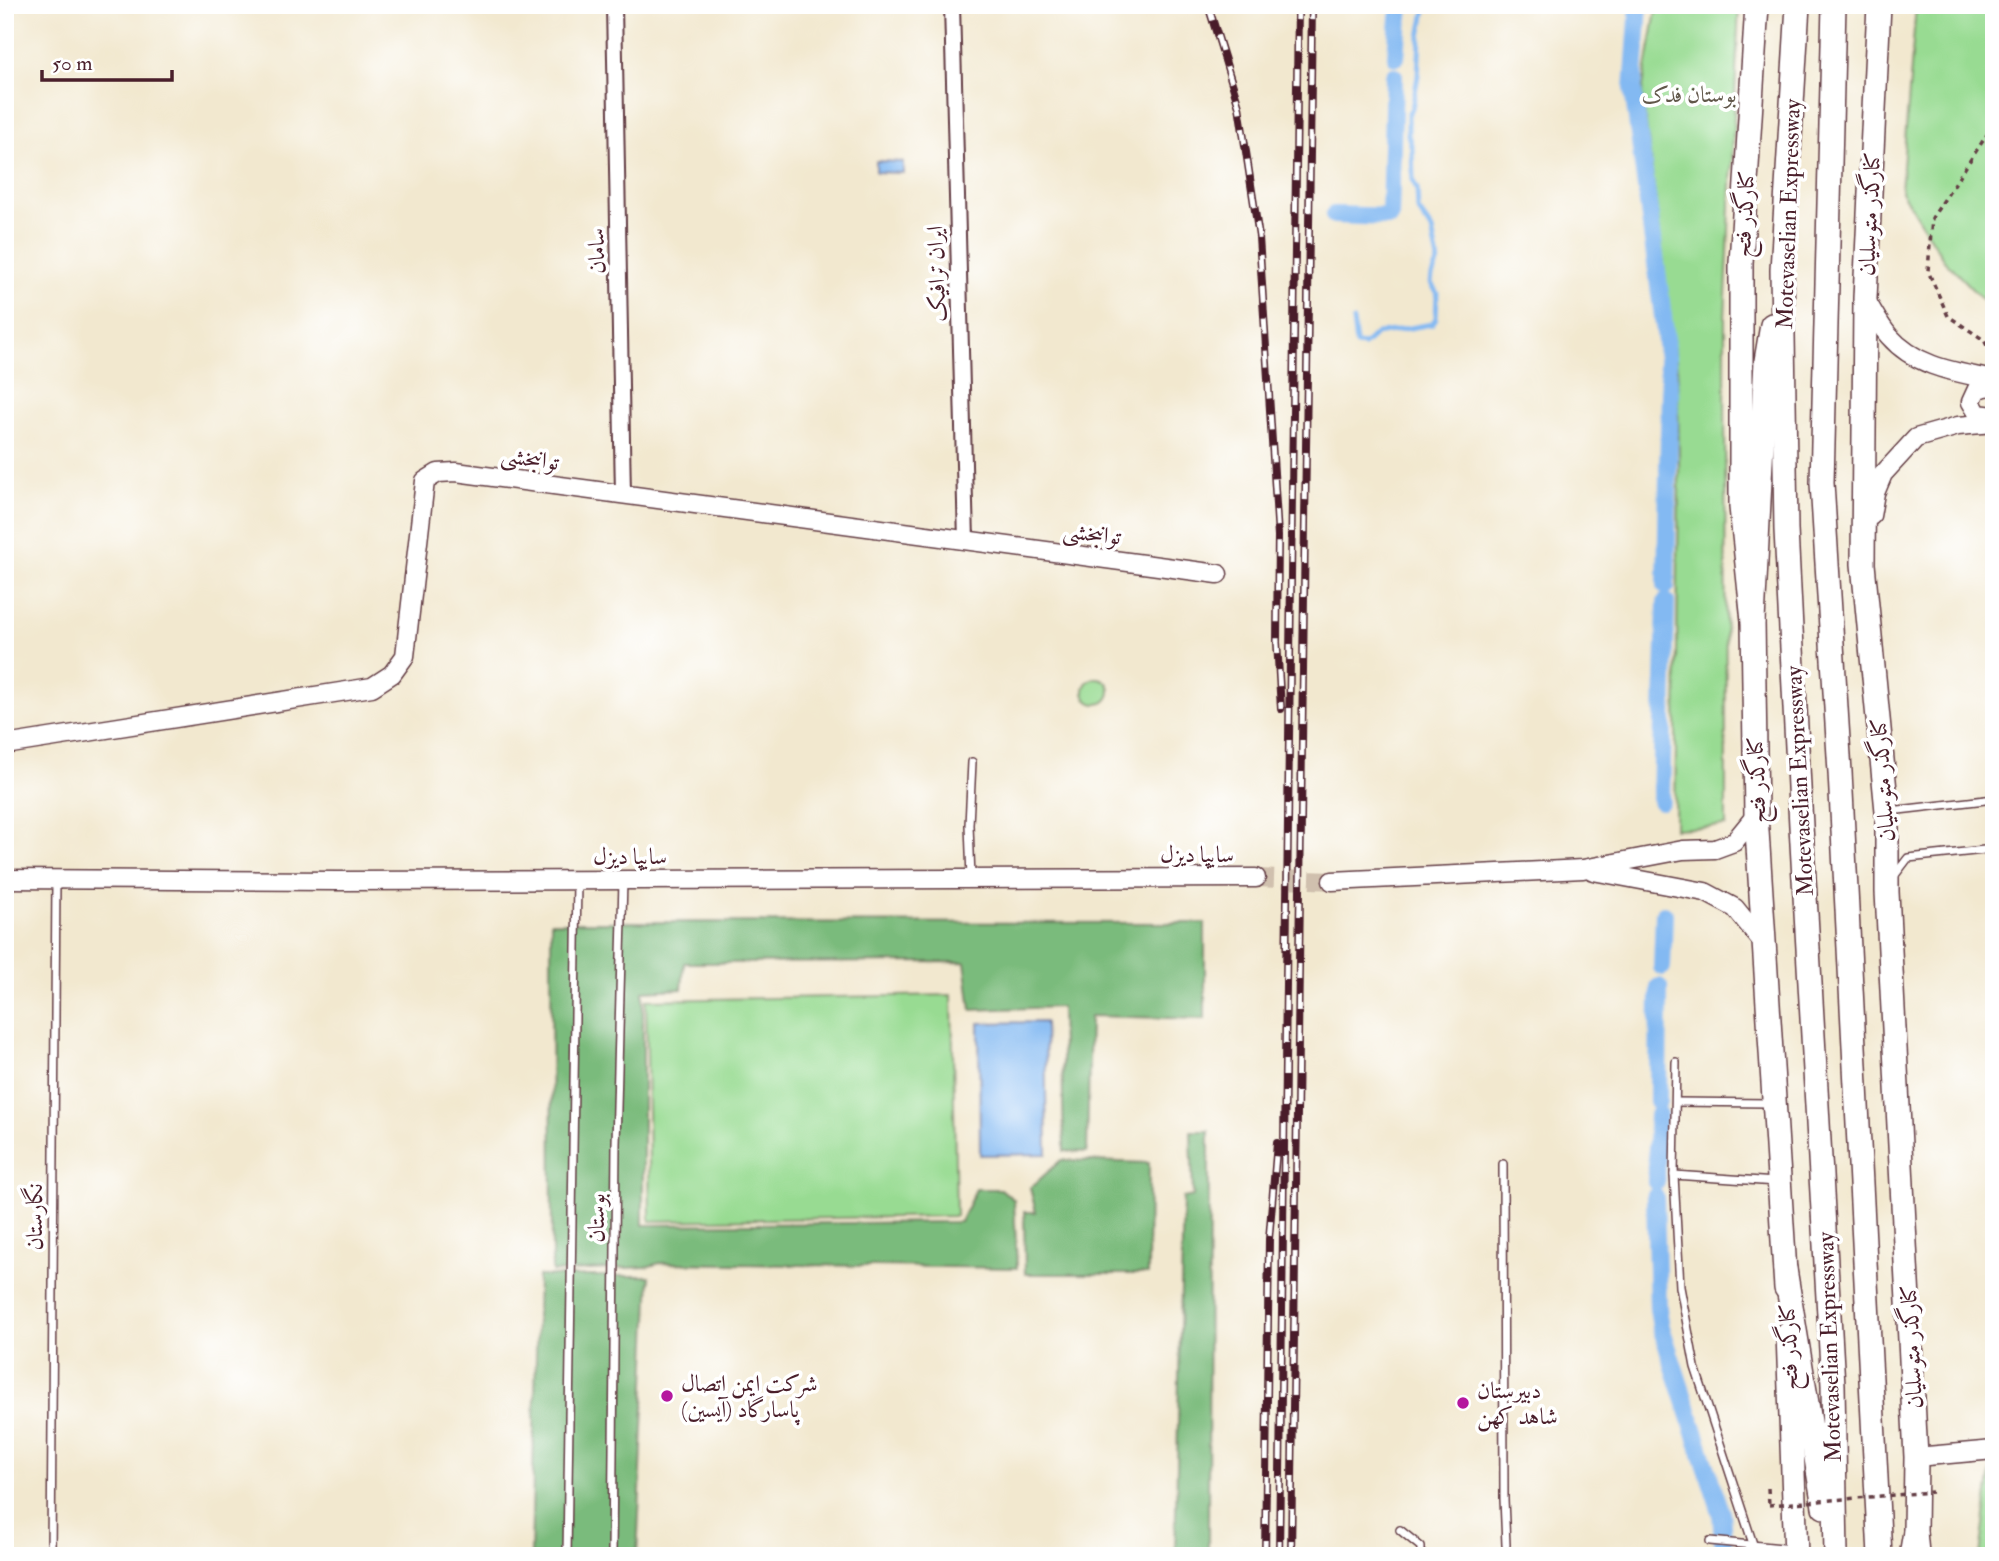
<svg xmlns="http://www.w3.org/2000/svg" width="1999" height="1561" viewBox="0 0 1999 1561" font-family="'IM FELL Double Pica',Amiri,serif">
  <rect width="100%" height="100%" fill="#fff"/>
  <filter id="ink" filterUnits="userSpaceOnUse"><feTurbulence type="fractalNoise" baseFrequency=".0143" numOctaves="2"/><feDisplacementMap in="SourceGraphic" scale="14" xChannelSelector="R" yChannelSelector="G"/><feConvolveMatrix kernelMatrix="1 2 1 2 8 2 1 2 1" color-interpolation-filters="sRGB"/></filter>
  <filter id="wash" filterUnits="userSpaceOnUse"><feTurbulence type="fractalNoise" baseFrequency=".00686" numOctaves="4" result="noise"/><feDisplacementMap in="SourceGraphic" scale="28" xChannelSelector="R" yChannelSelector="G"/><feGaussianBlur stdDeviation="1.57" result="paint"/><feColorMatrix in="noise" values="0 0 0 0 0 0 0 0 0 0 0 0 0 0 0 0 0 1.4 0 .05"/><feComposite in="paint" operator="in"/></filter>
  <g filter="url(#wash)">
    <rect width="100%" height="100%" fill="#f2e8cf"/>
    <!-- green -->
    <g fill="#98db92" stroke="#717d5e" stroke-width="2">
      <polygon points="1657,5 1739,5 1725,319 1726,826 1675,829 1679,468 1678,376 1642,92"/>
      <polygon points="1916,5 1994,5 1994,312 1944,260 1901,191"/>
      <circle cx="1097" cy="691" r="13"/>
      <polygon points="952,995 956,1216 650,1221 646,1000"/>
      <polygon points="1992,1462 1994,1462 1994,1556 1980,1556"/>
    </g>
    <!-- forest -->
    <g fill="#7abb7c" stroke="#626d54" stroke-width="2">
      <polygon points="551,922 1205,923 1205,1019 1090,1016 1087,1152 1064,1151 1061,1007 971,1010 965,962 684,963 682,989 643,991 643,1225 960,1222 976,1189 1001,1189 1014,1200 1017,1268 660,1263 646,1267 552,1272"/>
      <polygon points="1191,1131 1209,1131 1208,1556 1175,1556 1183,1198 1193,1196"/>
      <polygon points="1061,1160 1149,1163 1148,1274 1025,1274 1024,1212 1036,1212 1030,1188"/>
      <polygon points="538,1276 650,1276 637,1556 531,1556"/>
    </g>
    <!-- water -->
    <g fill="#83b9f2" stroke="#666c8e" stroke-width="2">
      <polygon points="876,161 903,162 903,173 876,172"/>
      <polygon points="1045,1022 1047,1154 980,1155 979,1023"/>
    </g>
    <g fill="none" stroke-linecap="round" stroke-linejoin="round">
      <!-- stream -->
      <polyline stroke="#83b9f2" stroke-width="5" points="1353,321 1356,344 1364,345 1376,334 1432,324 1436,318 1437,293 1431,283 1432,276 1438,261 1432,230 1418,210 1417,189 1413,181 1412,148 1408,135 1408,114 1412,108 1418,76 1420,37 1426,5"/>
      <!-- canal -->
      <g stroke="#83b9f2" stroke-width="18">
        <polyline points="1639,5 1633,89 1665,332 1670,393 1668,471"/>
        <polyline points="1396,57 1400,5"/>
        <polyline points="1334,215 1390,217 1394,76"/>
        <polyline points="1666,586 1668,476"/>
        <polyline points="1661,801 1666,602"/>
        <polyline points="1662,967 1664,914"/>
        <polyline points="1658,1101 1659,987"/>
        <polyline points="1656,1182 1658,1115"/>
        <polyline points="1655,1197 1658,1309 1661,1327 1721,1512 1724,1556"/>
      </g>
    </g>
  </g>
  <g filter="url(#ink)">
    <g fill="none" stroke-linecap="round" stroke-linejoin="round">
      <!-- tertiary-tunnel -->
      <polyline stroke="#d0c0ae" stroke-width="18" stroke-dasharray="18 9" stroke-linecap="butt" points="1256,878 1332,881"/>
      <!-- service casing -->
      <g stroke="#633d44" stroke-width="10">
        <g id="service">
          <polyline points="1890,811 1994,799"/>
          <polyline points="1895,875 1908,858 1994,849"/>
          <polyline points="971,878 969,825 972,762"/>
          <polyline points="1676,1102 1769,1103"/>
          <polyline points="1503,1164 1504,1499 1506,1545"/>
          <polyline points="1674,1175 1676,1062"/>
          <polyline points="1400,1530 1421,1547 1421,1556"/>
          <polyline points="1710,1541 1793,1549"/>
          <polyline points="1753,1544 1695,1367 1680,1287 1674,1175 1776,1182"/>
          <polyline points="51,1556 56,880"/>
          <polyline points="567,1556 577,881"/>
          <polyline points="612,1556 616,1144 623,881"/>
        </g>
      </g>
      <!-- minor casing -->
      <g stroke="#633d44" stroke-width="18">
        <g id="minor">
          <polyline points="614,5 623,495"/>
          <polyline points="952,5 966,541"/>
        </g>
      </g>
      <!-- tertiary casing -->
      <g stroke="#633d44" stroke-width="21">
        <g id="tertiary">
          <path d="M 1865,299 C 1873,311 1879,325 1889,336 C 1916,367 1955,372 1994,380"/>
          <polyline points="1994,385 1977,389 1971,402 1978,414 1994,416"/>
          <polyline points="1871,516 1875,493 1883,474 1916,438 1958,426 1994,423"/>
          <polyline points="5,745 372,687 392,674 405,656 425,481 438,473 456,472 1218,574"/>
          <polyline points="1593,871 1705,892 1735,908 1765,945"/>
          <polyline points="5,879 338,881 1256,878"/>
          <polyline points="1332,881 1583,869 1683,850 1715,849 1734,842 1756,815"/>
          <polyline points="1916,1457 1994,1450"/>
        </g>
      </g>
      <!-- primary casing -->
      <g stroke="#633d44" stroke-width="26">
        <g id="primary">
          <polyline points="1757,5 1741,263 1741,507 1753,621 1756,815 1786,1288"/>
          <polyline points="1879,5 1865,298 1863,564 1887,811 1887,892 1916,1457 1915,1532 1917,1553"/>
          <polyline points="1788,1333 1796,1556"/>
        </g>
      </g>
      <!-- trunk casing -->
      <g stroke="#633d44" stroke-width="26">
        <g id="trunk">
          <polyline points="1798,5 1782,270 1786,530 1801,826 1833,1385 1836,1556"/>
          <polyline points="1834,5 1822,483 1840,772 1880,1556"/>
          <polyline points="1753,621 1766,361 1772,325"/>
          <polyline points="1785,1269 1824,1507"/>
          <polyline points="1911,1556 1915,1532"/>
        </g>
      </g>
      <!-- path -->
      <g stroke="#633d44" stroke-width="3.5" stroke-dasharray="5 5" stroke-linecap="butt">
        <polyline points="1994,124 1932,218 1928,271 1948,316 1984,340 1994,359"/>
        <polyline points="1768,1488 1769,1505"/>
      </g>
      <!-- service -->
      <use href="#service" stroke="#fff" stroke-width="7"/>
      <!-- minor -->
      <use href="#minor" stroke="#fff" stroke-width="14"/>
      <!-- tertiary -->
      <use href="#tertiary" stroke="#fff" stroke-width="18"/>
      <!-- primary -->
      <use href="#primary" stroke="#fff" stroke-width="23"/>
      <!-- trunk -->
      <use href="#trunk" stroke="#fff" stroke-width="23"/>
      <!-- rail casing -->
      <g stroke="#4a1f2b" stroke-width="8">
        <g id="rail">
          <polyline points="1208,5 1239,106 1259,237 1278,536 1277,642 1281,709"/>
          <polyline points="1265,1556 1269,1239 1277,1143"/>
          <polyline points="1279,1556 1298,5"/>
          <polyline points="1291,1556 1312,5"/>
        </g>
      </g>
      <!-- rail -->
      <use href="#rail" stroke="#fff" stroke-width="5" stroke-dasharray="16" stroke-linecap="butt"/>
      <!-- path-bridge -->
      <polyline stroke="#633d44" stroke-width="3.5" stroke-dasharray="5 5" stroke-linecap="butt" points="1769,1505 1932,1492"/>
    </g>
  </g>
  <!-- markers -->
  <g fill="#b5179e" stroke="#fff" stroke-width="2.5">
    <circle cx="667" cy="1396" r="7"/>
    <circle cx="1463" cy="1403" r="7"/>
  </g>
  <g text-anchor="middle" stroke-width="7" stroke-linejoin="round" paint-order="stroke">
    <!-- park labels -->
    <g font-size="23" fill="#61574a" stroke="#fff">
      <text x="1689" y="102">بوستان فدک</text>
    </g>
    <!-- street labels -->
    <g font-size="23" fill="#4a1f2b" stroke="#fff">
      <text transform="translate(1744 214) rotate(-87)" y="8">کنارگذر فتح</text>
      <text transform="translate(1788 214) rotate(-88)" y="8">Motevaselian Expressway</text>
      <text transform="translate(1869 214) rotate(-87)" y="8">کنارگذر متوسلیان</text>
      <text transform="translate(596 251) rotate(-91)" y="8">سامان</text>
      <text transform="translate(936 274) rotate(-92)" y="8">ایران ترافیک</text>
      <text transform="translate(530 458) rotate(8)" y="8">توانبخشی</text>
      <text transform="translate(1092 533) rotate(7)" y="8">توانبخشی</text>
      <text transform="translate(1756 780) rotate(-92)" y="8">کنارگذر فتح</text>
      <text transform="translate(1882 780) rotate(-94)" y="8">کنارگذر متوسلیان</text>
      <text transform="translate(1799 781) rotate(-93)" y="8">Motevaselian Expressway</text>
      <text x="1197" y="862">سایپا دیزل</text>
      <text x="630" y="864">سایپا دیزل</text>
      <text transform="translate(34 1217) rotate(-90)" y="8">نگارستان</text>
      <text transform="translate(596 1218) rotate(-89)" y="8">بوستان</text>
      <text transform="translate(1788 1347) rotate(-92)" y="8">کنارگذر فتح</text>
      <text transform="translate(1829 1347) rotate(-92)" y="8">Motevaselian Expressway</text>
      <text transform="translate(1911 1347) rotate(-93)" y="8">کنارگذر متوسلیان</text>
    </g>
    <!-- poi labels -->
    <g font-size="23" fill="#4a1f2b" stroke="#fff" text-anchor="start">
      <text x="681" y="1391">شرکت ایمن اتصال<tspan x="681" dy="26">پاسارگاد (آیسین)</tspan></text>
      <text x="1477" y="1398">دبیرستان<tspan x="1477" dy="26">شاهد کهن</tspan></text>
    </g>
  </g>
  <!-- margin -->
  <rect width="1999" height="1561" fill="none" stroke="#fff" stroke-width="28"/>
  <!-- scale -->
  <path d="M42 70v10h130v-10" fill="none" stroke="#4a1f2b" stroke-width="3.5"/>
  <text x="52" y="70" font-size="21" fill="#4a1f2b" stroke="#ffffff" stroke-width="5" paint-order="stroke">50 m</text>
</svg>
